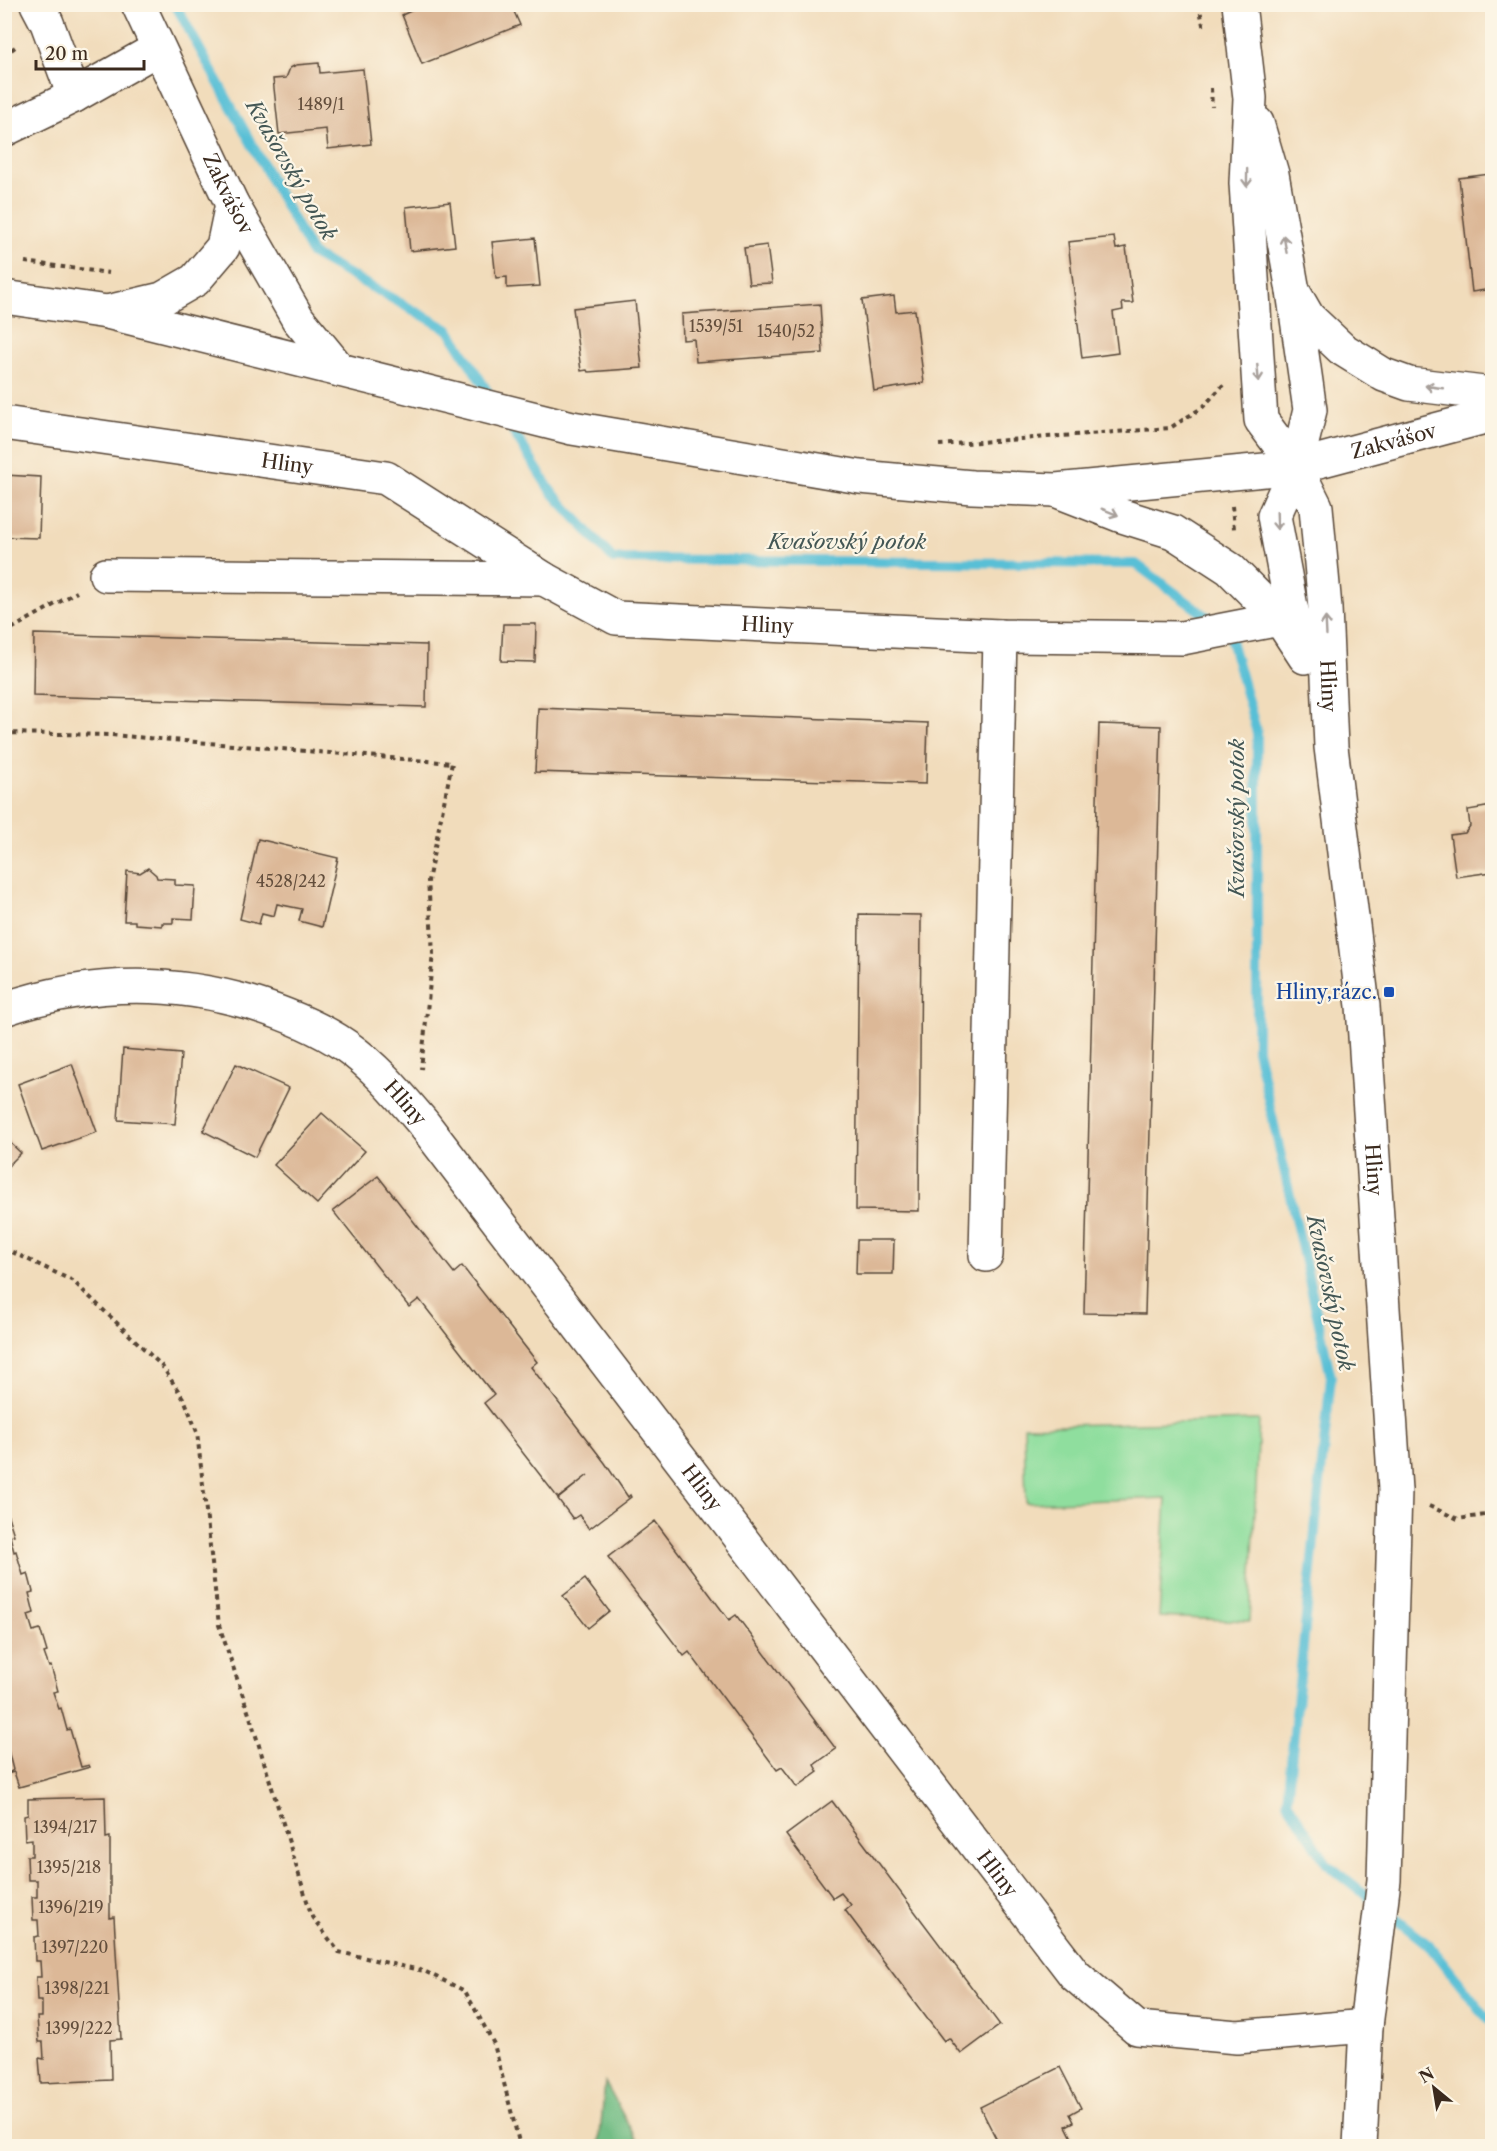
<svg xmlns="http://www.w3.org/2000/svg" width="1497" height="2151" viewBox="0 0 1497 2151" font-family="'Libre Caslon Text',serif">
  <rect width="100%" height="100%" fill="#fcf5e5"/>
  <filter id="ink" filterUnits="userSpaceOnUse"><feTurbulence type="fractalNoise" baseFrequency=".0167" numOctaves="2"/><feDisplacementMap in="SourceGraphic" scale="12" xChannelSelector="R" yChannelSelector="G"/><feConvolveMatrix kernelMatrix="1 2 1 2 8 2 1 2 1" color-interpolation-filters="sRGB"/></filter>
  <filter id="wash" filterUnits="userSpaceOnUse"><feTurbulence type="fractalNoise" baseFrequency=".008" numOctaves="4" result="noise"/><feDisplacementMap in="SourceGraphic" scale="24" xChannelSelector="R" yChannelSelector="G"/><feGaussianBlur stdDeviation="1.35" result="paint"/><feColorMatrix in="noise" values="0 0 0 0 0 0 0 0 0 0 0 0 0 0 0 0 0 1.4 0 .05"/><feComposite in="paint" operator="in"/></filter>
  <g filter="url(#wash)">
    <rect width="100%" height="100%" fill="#f1dcbb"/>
    <!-- green -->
    <polygon fill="#8fde9e" stroke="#65845e" stroke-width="1.5" points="1259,1420 1250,1621 1159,1617 1166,1498 1026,1503 1024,1426"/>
    <!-- forest -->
    <polygon fill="#73bd85" stroke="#577452" stroke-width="1.5" points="605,2082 640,2146 599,2146"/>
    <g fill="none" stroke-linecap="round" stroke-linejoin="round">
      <!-- stream -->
      <g stroke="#58bfd6" stroke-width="10">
        <polyline points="175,4 312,254 449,330 494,402"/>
        <polyline points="506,420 550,490 613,559 1136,564 1217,624"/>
        <polyline points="1229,633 1257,733 1257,1050 1331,1377 1287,1801 1327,1864 1431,1947 1492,2024"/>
      </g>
    </g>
    <g id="blocks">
      <!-- building -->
      <g fill="#dcb897">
        <polygon points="426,4 511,5 520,25 422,64 402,15"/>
        <polygon points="319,63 320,73 363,69 371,144 328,149 326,129 279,134 273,79 286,78 290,68 296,65"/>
        <polygon points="1490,174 1492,199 1492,232 1489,232 1492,261 1492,289 1472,292 1459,178"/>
        <polygon points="450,202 455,246 410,251 406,207"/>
        <polygon points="1114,237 1116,249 1126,247 1133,303 1122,303 1123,310 1113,312 1118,353 1082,358 1068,242"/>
        <polygon points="535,238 540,286 507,288 507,277 496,278 492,242"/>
        <polygon points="767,245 772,283 749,284 744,248"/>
        <polygon points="894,296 896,312 915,310 924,383 874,391 862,300"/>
        <polygon points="635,301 642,368 588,372 587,370 581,371 573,308"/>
        <polygon points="820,304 823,353 696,362 694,339 683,340 682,314"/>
        <polygon points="4,475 41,477 39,538 4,537"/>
        <polygon points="503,624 536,624 535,662 501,661"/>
        <polygon points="34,634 427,645 426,707 33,696"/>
        <polygon points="538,708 928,723 926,784 535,772"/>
        <polygon points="1099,724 1161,726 1145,1314 1084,1313"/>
        <polygon points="1492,806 1492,872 1456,877 1450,835 1465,833 1470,826 1468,810"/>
        <polygon points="258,839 338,858 322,927 299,921 302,909 277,904 274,916 262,913 259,924 240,919"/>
        <polygon points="148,868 156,875 157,878 175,879 175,885 195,886 193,919 173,918 173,923 162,923 162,926 135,924 135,921 124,921 127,871 140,873"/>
        <polygon points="859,914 921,915 919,1211 856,1210"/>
        <polygon points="123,1049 181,1054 175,1124 118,1120"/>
        <polygon points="72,1064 97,1132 42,1151 18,1084"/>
        <polygon points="236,1064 289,1088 255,1157 203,1131"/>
        <polygon points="322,1113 365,1151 317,1204 274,1165"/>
        <polygon points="4,1137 21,1153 4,1170"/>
        <polygon points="378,1176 454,1273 462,1266 537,1362 531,1367 605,1463 628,1497 630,1495 631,1497 589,1529 579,1515 573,1519 558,1499 588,1475 558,1498 484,1403 494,1395 419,1299 409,1307 333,1211"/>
        <polygon points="857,1240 894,1240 893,1274 856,1274"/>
        <polygon points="7,1513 14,1535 10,1536 14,1552 16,1551 23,1575 28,1573 33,1592 29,1593 34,1613 28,1615 33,1631 40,1629 47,1652 44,1653 49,1667 51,1666 58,1691 53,1692 59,1709 61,1708 67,1730 70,1729 81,1767 89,1765 90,1767 19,1787 14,1772 7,1774 13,1770 8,1750 4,1751 4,1514"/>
        <polygon points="655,1521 729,1620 736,1615 836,1749 814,1765 818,1772 797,1787 782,1767 777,1770 689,1652 684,1656 608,1557"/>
        <polygon points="585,1579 609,1611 588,1628 563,1596"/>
        <polygon points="105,1797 106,1838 110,1837 110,1918 114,1917 121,2039 110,2040 111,2080 41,2083 39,2058 44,2059 43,2042 39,2042 37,2017 42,2017 42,2001 37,2001 36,1977 41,1977 40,1961 35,1961 34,1937 39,1936 38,1920 33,1920 32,1897 37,1897 37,1880 28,1880 27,1856 32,1856 32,1839 25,1840 24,1816 28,1815 28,1799"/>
        <polygon points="832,1801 1000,2025 961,2054 949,2038 944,2041 845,1910 851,1905 841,1893 833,1898 786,1835"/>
        <polygon points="1060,2067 1081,2108 1070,2114 1074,2122 1066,2126 1074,2142 1065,2146 1000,2146 980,2107"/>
      </g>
    </g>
  </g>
  <g filter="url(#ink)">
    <use href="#blocks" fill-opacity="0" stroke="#564536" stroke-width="1.5"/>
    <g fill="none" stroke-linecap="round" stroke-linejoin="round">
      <!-- minor casing -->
      <g stroke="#564536" stroke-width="36">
        <g id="minor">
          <polyline points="37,4 47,23 74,96"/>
          <path id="s1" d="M 138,4 L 232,204 L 298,319 L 340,370"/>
          <path id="s2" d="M 1239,4 L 1250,98 L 1246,183 L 1261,420 L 1296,467 L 1316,507 L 1325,608 L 1331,747 L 1363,1006 L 1395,1490 L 1384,1880 L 1366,2026 L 1360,2146"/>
          <polyline points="1257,123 1272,174 1293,291 1310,410 1296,467 1274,516 1291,607 1301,642"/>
          <polyline points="4,130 74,96 157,49"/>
          <polyline points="107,312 162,299 195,280 223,247 232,204"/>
          <path id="s3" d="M 4,423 L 386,478 L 544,579 L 616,618 L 1000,636 L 1182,638 L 1280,619"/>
          <polyline points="106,575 544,579"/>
          <path id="s4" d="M 4,1009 C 85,981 169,979 251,1003 C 283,1013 317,1026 346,1046 C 376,1067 399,1095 423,1123 L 1075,1975 L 1137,2028 L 1237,2037 L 1366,2026"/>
          <polyline points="986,1255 1000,636"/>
        </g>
      </g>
      <!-- major casing -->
      <g stroke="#564536" stroke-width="36">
        <g id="major">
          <polyline points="1293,291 1308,317 1342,349 1384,375 1409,384 1492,394"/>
          <path id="s5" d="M 4,297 L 107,312 L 572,428 L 860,477 L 972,487 L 1056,490 L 1296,467 L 1492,415"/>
          <polyline points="1060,492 1119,515 1173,532 1230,569 1280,619 1305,657"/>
        </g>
      </g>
      <!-- path -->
      <g stroke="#564536" stroke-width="4" stroke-dasharray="4.5 4.5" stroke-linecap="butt">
        <polyline points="1199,4 1204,30"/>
        <polyline points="4,55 18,45"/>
        <polyline points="1211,88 1212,107"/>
        <polyline points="25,262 109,273"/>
        <polyline points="939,445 1170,428 1203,407 1223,385"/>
        <polyline points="1232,506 1234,529"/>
        <polyline points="4,633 77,592"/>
        <polyline points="4,733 111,735 452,763 428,881 433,953 421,1069"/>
        <polyline points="4,1248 73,1281 162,1366 185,1401 197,1432 219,1625 252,1723 312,1917 339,1952 424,1971 465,1991 494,2044 520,2146"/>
        <polyline points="1429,1506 1458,1519 1492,1514"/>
      </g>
      <!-- minor -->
      <use href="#minor" stroke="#fff" stroke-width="33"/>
      <!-- major -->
      <use href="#major" stroke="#fff" stroke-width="33"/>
    </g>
    <!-- one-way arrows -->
    <defs><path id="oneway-shaft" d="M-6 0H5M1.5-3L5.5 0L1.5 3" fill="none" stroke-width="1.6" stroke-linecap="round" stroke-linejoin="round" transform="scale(1.5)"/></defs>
    <g stroke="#a79f9a">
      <use href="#oneway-shaft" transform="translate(1247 178) rotate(91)"/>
      <use href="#oneway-shaft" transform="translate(1285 244) rotate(-100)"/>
      <use href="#oneway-shaft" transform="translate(1258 373) rotate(85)"/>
      <use href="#oneway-shaft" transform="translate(1434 387) rotate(-172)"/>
      <use href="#oneway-shaft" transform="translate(1110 512) rotate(22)"/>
      <use href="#oneway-shaft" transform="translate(1277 521) rotate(88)"/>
      <use href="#oneway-shaft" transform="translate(1326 626) rotate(-93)"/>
    </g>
  </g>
  <!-- markers -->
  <rect fill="#1a4fb4" stroke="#fcf5e5" stroke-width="2" x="1383" y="986" width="12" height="12" rx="3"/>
  <g text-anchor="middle" stroke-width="4.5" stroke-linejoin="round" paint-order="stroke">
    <!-- number labels -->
    <g font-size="16" fill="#634e3c">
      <text x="321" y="110">1489/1</text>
      <text x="716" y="332">1539/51</text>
      <text x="786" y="337">1540/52</text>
      <text x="291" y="887">4528/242</text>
      <text x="65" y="1833">1394/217</text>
      <text x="69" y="1873">1395/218</text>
      <text x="71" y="1913">1396/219</text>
      <text x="75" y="1953">1397/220</text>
      <text x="77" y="1994">1398/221</text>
      <text x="79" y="2034">1399/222</text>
    </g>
    <!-- street labels -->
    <g font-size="20" fill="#3b2a1e" stroke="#fcf5e5">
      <text dy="7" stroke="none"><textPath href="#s1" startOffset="210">Zakvášov</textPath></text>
      <text dy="7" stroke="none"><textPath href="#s5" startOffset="1414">Zakvášov</textPath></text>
      <text dy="7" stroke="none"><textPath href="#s3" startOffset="286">Hliny</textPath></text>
      <text dy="7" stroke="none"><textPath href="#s3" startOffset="807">Hliny</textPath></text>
      <text dy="7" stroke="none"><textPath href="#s2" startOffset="700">Hliny</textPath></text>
      <text dy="7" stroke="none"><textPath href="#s4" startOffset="438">Hliny</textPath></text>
      <text dy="7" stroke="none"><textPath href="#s2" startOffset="1186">Hliny</textPath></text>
      <text dy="7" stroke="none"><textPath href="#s4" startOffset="924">Hliny</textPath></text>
      <text dy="7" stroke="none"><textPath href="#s4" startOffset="1410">Hliny</textPath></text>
    </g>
    <!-- transit labels -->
    <g font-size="20" fill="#164399" stroke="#fcf5e5" text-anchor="end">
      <text x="1377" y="999">Hliny,rázc.</text>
    </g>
    <!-- water labels -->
    <g font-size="21" font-style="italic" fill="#445755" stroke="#fcf5e5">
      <text transform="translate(291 170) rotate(60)" y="7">Kvašovský potok</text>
      <text x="847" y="549">Kvašovský potok</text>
      <text transform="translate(1237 818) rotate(-90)" y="7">Kvašovský potok</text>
      <text transform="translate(1330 1293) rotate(78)" y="7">Kvašovský potok</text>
    </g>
  </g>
  <!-- margin -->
  <rect width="1497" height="2151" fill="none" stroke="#fcf5e5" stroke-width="24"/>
  <!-- north arrow -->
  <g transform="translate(1434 2088) rotate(330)" stroke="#fcf5e5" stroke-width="4.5" paint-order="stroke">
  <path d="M0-4.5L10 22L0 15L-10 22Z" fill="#3b2a1e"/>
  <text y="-9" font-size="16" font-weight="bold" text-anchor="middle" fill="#3b2a1e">N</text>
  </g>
  <!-- scale -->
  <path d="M36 60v9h108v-9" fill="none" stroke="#3b2a1e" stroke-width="3"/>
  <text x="45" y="60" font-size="18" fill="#3b2a1e" stroke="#fcf5e5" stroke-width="4.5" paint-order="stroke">20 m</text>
</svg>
